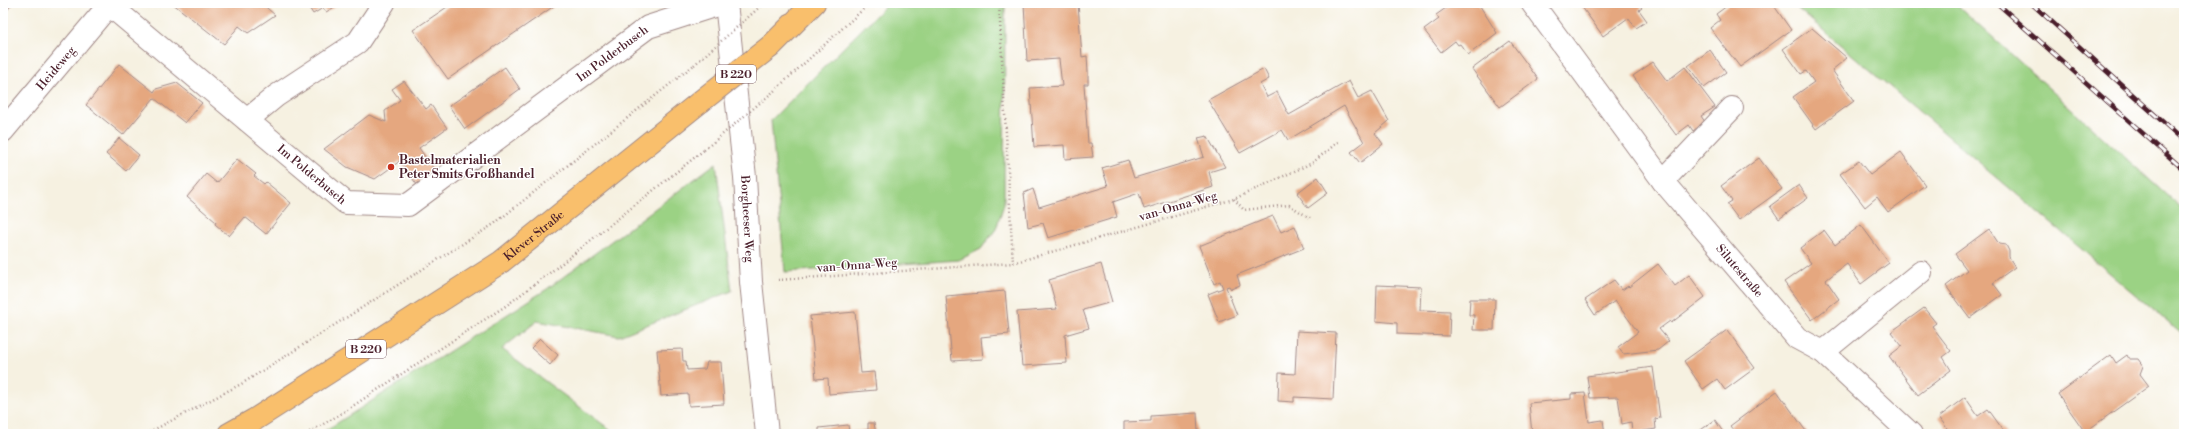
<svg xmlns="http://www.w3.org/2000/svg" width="2187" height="437" viewBox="0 0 2187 437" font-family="'Libre Bodoni',serif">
  <rect width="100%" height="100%" fill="#fff"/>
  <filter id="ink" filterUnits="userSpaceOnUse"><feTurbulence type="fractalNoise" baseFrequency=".025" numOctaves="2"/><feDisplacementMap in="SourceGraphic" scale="8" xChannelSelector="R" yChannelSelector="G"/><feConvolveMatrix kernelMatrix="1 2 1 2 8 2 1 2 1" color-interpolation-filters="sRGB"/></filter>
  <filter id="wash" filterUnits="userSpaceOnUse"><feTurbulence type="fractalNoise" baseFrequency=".012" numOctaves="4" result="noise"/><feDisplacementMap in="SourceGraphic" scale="16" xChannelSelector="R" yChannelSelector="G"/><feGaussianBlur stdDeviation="0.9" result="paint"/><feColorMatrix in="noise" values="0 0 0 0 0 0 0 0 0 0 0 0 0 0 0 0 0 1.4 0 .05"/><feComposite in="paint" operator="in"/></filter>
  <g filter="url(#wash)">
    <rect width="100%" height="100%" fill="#f6f1e1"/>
    <!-- green -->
    <g fill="#9bd284" stroke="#727858">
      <polygon points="888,3 1005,3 1004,204 996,229 981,249 959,260 785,272 771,120"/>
      <polygon points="1791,3 1955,3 2184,211 2184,336"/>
      <polygon points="716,163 732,291 619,336 537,321 502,349 616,434 320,434 547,289"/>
    </g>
    <g id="blocks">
      <!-- building -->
      <g fill="#e5a77f">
        <polygon points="3,3 13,3 4,14 3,13"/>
        <polygon points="172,3 261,3 275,15 248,33 239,26 224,44"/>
        <polygon points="306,3 342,3 326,12 323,8 313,14"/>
        <polygon points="453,3 552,3 554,6 448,79 413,30"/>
        <polygon points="1024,3 1078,3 1082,57 1087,56 1088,71 1088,84 1084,84 1088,143 1091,143 1093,157 1065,159 1064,145 1034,147 1030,88 1062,86 1059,59 1027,61"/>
        <polygon points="1453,3 1478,3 1497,33 1468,55 1460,44 1458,45 1455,41 1441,52 1424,30 1439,19 1436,15"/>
        <polygon points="1579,3 1638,3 1642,8 1639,10 1647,21 1636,28 1628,18 1603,36"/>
        <polygon points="1731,3 1772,3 1791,30 1740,67 1710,28 1720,20 1716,14"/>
        <polygon points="1812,28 1847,58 1832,70 1854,101 1816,129 1793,97 1814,82 1806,71 1801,74 1783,49"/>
        <polygon points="1510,41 1538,79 1500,107 1472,69"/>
        <polygon points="1710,50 1726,72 1704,88 1688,66"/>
        <polygon points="1653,62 1667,81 1685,67 1715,107 1701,116 1705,122 1693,131 1689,125 1676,135 1633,76"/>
        <polygon points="119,64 154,92 156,89 177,83 202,103 185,123 154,98 123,135 86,105"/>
        <polygon points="505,67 520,89 465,129 449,106"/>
        <polygon points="1264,69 1269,79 1260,84 1267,97 1277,92 1289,115 1349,81 1358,98 1372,91 1389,121 1375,133 1383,144 1360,163 1351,152 1364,142 1344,106 1288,140 1282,130 1240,153 1208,100"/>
        <polygon points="404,81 426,109 431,105 447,128 419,148 439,176 420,189 400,161 375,179 347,167 324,149 369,115 386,122 385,111 400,100 392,89"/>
        <polygon points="1207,136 1225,167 1209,172 1213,187 1144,209 1139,193 1113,202 1117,217 1048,238 1043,223 1028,227 1024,193 1033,189 1039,207 1108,186 1102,168 1128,160 1134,178 1204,157 1198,138"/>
        <polygon points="119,138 139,155 126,171 106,154"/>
        <polygon points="1901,152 1925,185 1888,212 1877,197 1865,207 1840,174 1859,161 1870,175"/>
        <polygon points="1759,158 1782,189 1739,220 1727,204 1732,201 1721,186"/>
        <polygon points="237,159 256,174 254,176 264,184 266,182 291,203 266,234 245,217 229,236 215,224 216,222 187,197 206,174 217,183"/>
        <polygon points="1318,177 1328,193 1308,208 1297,193"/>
        <polygon points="1799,185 1808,198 1779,219 1770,206"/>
        <polygon points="1273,216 1281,232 1295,226 1304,248 1237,275 1240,285 1231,289 1229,286 1226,287 1237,315 1219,322 1208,294 1223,288 1220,281 1214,284 1199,246"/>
        <polygon points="1861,225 1889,263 1861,284 1847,264 1836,272 1826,280 1839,299 1812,320 1784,282 1811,263 1800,248 1824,230 1835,245"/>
        <polygon points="1989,229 1999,244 2006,245 2009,251 2009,257 2015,267 1993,283 2002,295 1970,318 1946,286 1967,270 1955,254"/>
        <polygon points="1101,264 1112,302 1083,310 1089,328 1065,335 1067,363 1022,366 1017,312 1057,309 1049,280"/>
        <polygon points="1658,264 1675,286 1689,275 1705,297 1671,323 1670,321 1659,329 1669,341 1658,350 1623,354 1618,347 1638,332 1615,301 1595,315 1585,300 1614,280 1622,290 1628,286 1629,287"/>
        <polygon points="1377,285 1421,287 1420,310 1450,311 1449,336 1397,334 1397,323 1376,321"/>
        <polygon points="1005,291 1009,334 981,337 983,359 952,361 946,296"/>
        <polygon points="1470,299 1495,299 1494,330 1473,330 1474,315 1469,315"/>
        <polygon points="1924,308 1936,323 1932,326 1951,351 1943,357 1951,370 1918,395 1889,356 1902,346 1891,332"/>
        <polygon points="855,312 861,373 874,372 876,390 829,394 828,378 816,379 810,316"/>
        <polygon points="1727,330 1755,368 1725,390 1717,379 1703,389 1684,361"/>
        <polygon points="1297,331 1336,333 1333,399 1294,397 1294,402 1278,401 1279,373 1295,374"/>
        <polygon points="540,339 558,355 550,365 531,348"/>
        <polygon points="682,349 683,361 686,361 687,370 705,369 707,362 721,362 724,404 689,406 688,394 661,396 657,350"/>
        <polygon points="2111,355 2116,363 2127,355 2129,359 2138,359 2143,366 2140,374 2149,386 2085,432 2058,394"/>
        <polygon points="1653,367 1660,418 1655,419 1656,429 1632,433 1631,422 1622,424 1618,397 1590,398 1587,376"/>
        <polygon points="1777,391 1808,434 1736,434 1730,426"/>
        <polygon points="1585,393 1589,422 1603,420 1605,434 1532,434 1529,403 1571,399 1571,394"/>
        <polygon points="1965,397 1978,416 1988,409 2006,434 1951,434 1939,417"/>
        <polygon points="1197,413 1198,434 1124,434 1124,422 1151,421 1151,416"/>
        <polygon points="1715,420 1723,432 1720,434 1695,434"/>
        <polygon points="868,423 874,423 876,434 819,434 819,428 848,425 849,432 868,430"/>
      </g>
    </g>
  </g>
  <g filter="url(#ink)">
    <use href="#blocks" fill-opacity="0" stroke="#a08886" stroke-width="1"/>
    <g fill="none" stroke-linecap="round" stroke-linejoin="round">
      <!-- minor casing -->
      <g stroke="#a08886" stroke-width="24">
        <g id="minor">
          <path id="s1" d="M 107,3 L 346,203 L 408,205 L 648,27 L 723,3"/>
          <path id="s2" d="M 726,3 L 745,177 L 751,282 L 767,434"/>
          <path id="s3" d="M 1532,3 L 1663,181 L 1797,338 L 1823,352 L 1911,434"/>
          <polyline points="247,120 276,96 358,42 384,3"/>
          <path id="s4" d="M 3,131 L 109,5"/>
          <polyline points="1663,181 1732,108"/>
          <polyline points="1823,352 1921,272"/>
        </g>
      </g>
      <!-- major casing -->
      <g stroke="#a08886" stroke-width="24">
        <g id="major">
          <polyline points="771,46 814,3"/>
          <path id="s5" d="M 229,434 L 254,420 L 501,262 L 700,102"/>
        </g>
      </g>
      <!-- path -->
      <g stroke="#a08886" stroke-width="2.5" stroke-dasharray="1 3" stroke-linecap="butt">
        <polyline points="999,3 1013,263"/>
        <polyline points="762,5 764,3"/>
        <polyline points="774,91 870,3"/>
        <polyline points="1234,199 1244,210 1289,205 1310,218"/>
        <polyline points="778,280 1013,263 1234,199 1312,163 1338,142"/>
        <polyline points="146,434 243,383 494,224 694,65"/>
        <polyline points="306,434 339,415 507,305 556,268 704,150"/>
      </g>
      <!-- minor -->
      <use href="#minor" stroke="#fff" stroke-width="22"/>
      <!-- major -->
      <use href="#major" stroke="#f9bf6c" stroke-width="22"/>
      <!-- rail casing -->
      <g stroke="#4a1f2b" stroke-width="4.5">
        <g id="rail">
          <polyline points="1997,3 2184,170"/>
          <polyline points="2031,3 2184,141"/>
        </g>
      </g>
      <!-- rail -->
      <use href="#rail" stroke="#fff" stroke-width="3" stroke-dasharray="9" stroke-linecap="butt"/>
      <!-- major-bridge casing -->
      <g stroke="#a08886" stroke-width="24" stroke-linecap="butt">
        <polyline id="major-bridge" points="700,102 771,46"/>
      </g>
      <!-- path-bridge -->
      <g stroke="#a08886" stroke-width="2.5" stroke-dasharray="1 3" stroke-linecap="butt">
        <polyline points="694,65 762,5"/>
        <polyline points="704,150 774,91"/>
      </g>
      <!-- major-bridge -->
      <use href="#major-bridge" stroke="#f9bf6c" stroke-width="22"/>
    </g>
  </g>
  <!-- markers -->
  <circle fill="#c8321e" stroke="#fff" stroke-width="1.5" cx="391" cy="167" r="4"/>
  <g text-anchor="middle" stroke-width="3" stroke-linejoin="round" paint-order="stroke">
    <!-- shield labels -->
    <g fill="#fff" stroke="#80626b" stroke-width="1">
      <rect x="716" y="65" width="40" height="18" rx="3"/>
      <rect x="346" y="340" width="40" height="18" rx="3"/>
    </g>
    <g font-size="11" font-weight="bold" fill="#4a1f2b">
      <text x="736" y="78">B 220</text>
      <text x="366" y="353">B 220</text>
    </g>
    <!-- street labels -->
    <g font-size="12" fill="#4a1f2b" stroke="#fff">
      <text dy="4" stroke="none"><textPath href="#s1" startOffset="628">Im Polderbusch</textPath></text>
      <text dy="4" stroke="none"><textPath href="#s4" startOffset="82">Heideweg</textPath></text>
      <text dy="4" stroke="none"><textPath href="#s1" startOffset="267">Im Polderbusch</textPath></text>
      <text transform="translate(1178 206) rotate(-16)" y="4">van-Onna-Weg</text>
      <text dy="4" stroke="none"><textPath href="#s2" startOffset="217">Borgheeser Weg</textPath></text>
      <text dy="4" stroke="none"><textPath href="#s5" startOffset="364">Klever Straße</textPath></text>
      <text transform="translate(857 265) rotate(-4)" y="4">van-Onna-Weg</text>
      <text dy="4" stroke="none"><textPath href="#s3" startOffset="339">Silutestraße</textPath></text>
    </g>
    <!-- poi labels -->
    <g font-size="12" font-weight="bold" fill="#4a1f2b" stroke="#fff" text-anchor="start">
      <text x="399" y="164">Bastelmaterialien<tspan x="399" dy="14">Peter Smits Großhandel</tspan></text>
    </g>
  </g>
  <!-- margin -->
  <rect width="2187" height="437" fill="none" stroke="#fff" stroke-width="16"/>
</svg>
